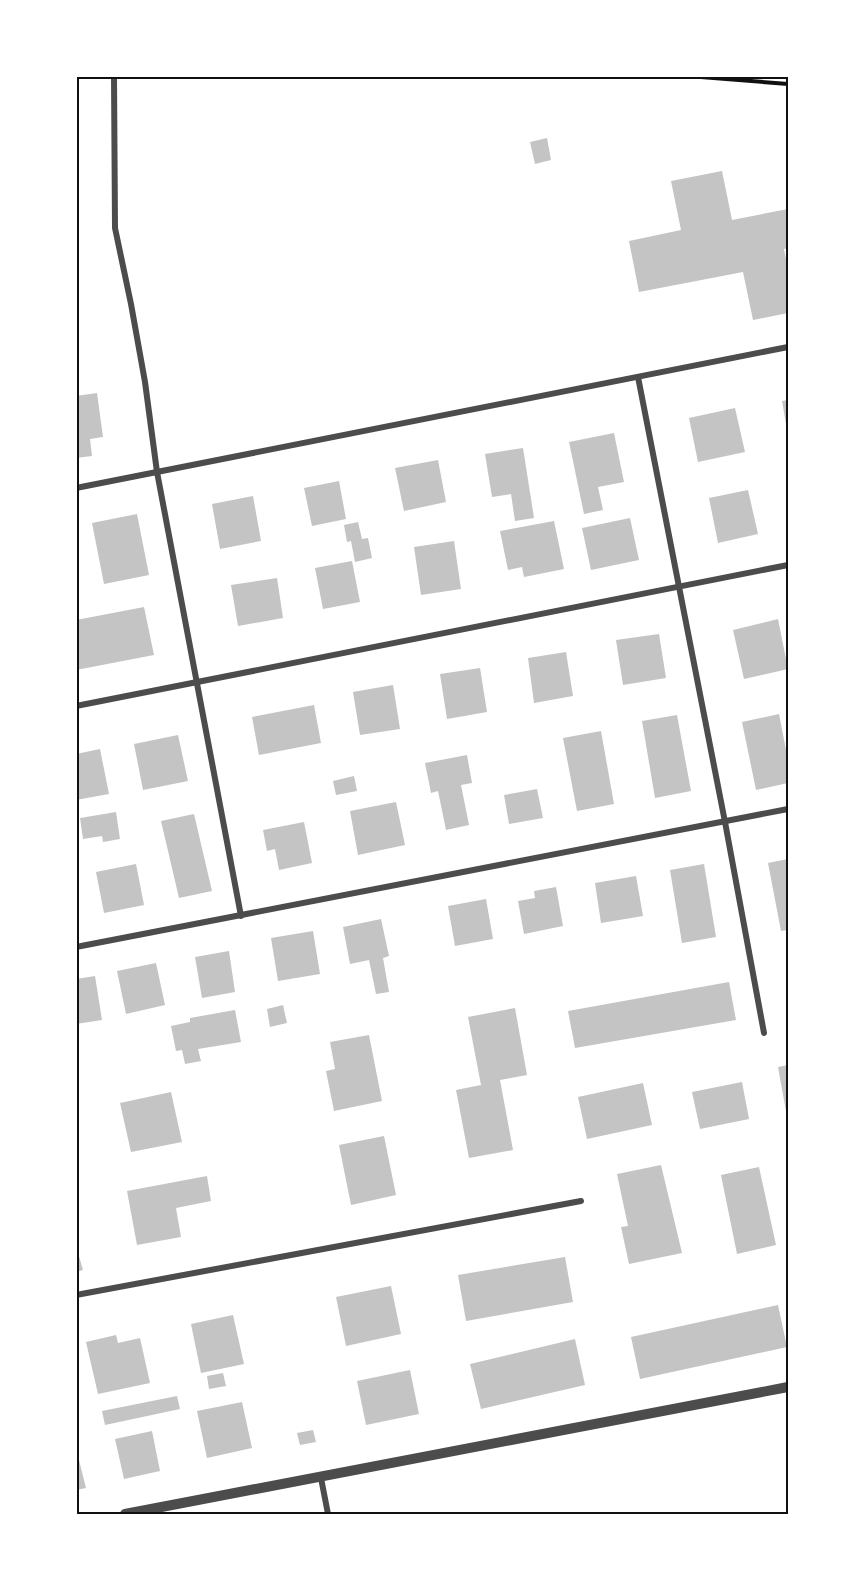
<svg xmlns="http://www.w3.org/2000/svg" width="865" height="1591" viewBox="0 0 865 1591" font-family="Signika,sans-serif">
  <rect width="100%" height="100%" fill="#fff"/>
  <!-- building -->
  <g fill="#c4c4c4">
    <polygon points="547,138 551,160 535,164 530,142"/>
    <polygon points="722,171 732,220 788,209 788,248 784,249 788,269 788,313 753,320 743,272 639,292 629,241 681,230 671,181"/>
    <polygon points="97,393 103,437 90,439 92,456 76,458 76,396"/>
    <polygon points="788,400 788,430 787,430 782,401"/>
    <polygon points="735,408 745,452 698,462 689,418"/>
    <polygon points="614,433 624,482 598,487 603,510 584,514 569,442"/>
    <polygon points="523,448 534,518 515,521 511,494 492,497 485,454"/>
    <polygon points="438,460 446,502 404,511 395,468"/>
    <polygon points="339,481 346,519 312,526 304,488"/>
    <polygon points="748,490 758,534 718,543 709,498"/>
    <polygon points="253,496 261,541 220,549 212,504"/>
    <polygon points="137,514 149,575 104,584 92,523"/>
    <polygon points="630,518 639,560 591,570 582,528"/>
    <polygon points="554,521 564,569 524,577 522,567 508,570 500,531"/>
    <polygon points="358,522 362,539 368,538 372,558 355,562 351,541 347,542 344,525"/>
    <polygon points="454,541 461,589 421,595 414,547"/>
    <polygon points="352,561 360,602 323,609 315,568"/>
    <polygon points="277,578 283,618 238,626 231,585"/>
    <polygon points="144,607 154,655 76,670 76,620"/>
    <polygon points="778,619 788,669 744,679 733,630"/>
    <polygon points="659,634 666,678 623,685 616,640"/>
    <polygon points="566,652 573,696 534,703 528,658"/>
    <polygon points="480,668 487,712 447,719 440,674"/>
    <polygon points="393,685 400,729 360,735 353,692"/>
    <polygon points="314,705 321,743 259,755 252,717"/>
    <polygon points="779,714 788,760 788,783 756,790 742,722"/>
    <polygon points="677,715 691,791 655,798 642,721"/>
    <polygon points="601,731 614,804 577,811 563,738"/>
    <polygon points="178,735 188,781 143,790 134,744"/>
    <polygon points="100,749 109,794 76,800 76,754"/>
    <polygon points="467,755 472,783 461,785 469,825 446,830 438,791 431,793 425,763"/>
    <polygon points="354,776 357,791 336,795 333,781"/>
    <polygon points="537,789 543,818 509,824 504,795"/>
    <polygon points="396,802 405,845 358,855 350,811"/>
    <polygon points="116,812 120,839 103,842 102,836 83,839 80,818"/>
    <polygon points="194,814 212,891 179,898 161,821"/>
    <polygon points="304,822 312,863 279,870 275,849 267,851 263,830"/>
    <polygon points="788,859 788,930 781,931 768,863"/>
    <polygon points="136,864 144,905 104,913 96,872"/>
    <polygon points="704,864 716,937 682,943 670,870"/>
    <polygon points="636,876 643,916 601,923 595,883"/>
    <polygon points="556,887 563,926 524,934 518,901 535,898 534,891"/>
    <polygon points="486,899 493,939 455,946 448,906"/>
    <polygon points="381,919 389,956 383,958 389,992 376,994 369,960 350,964 343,927"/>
    <polygon points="313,931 320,974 278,981 271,938"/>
    <polygon points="229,951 235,992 202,998 195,957"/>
    <polygon points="156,963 165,1005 126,1014 117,971"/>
    <polygon points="95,976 102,1020 76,1024 76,979"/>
    <polygon points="729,982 736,1020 575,1048 568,1011"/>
    <polygon points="283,1005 287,1023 270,1027 267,1009"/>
    <polygon points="515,1008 527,1075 500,1080 513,1150 469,1158 456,1090 481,1085 468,1017"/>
    <polygon points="235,1010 241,1042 198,1049 201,1061 185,1064 182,1050 176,1051 171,1026 190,1022 190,1018"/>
    <polygon points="369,1035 382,1101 334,1111 326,1071 335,1069 330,1042"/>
    <polygon points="788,1065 788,1117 787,1117 778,1067"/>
    <polygon points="742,1082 749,1119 700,1129 692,1092"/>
    <polygon points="643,1083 652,1125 587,1139 578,1097"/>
    <polygon points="171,1092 182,1142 131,1152 120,1103"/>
    <polygon points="384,1136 396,1195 351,1205 339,1145"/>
    <polygon points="661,1165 682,1253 629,1264 621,1227 628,1226 617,1174"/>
    <polygon points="759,1167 776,1245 737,1254 721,1175"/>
    <polygon points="207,1176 211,1201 176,1208 181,1237 137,1245 127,1191"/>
    <polygon points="76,1246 83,1270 76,1272"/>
    <polygon points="565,1257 573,1302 466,1321 458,1275"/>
    <polygon points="391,1286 401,1334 346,1346 336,1297"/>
    <polygon points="778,1305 787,1347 640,1379 631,1337"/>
    <polygon points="233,1315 244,1364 201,1373 191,1324"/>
    <polygon points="116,1335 118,1343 140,1338 150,1383 98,1394 86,1342"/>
    <polygon points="575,1339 585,1385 481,1409 470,1364"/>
    <polygon points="410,1370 419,1414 366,1425 357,1381"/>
    <polygon points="223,1373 226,1386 209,1389 207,1376"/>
    <polygon points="177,1396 180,1409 105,1425 102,1411"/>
    <polygon points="242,1402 252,1448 207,1458 197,1411"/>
    <polygon points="313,1430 316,1442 300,1445 297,1433"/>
    <polygon points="152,1431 160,1471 124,1479 115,1439"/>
    <polygon points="76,1448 86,1488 76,1490"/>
  </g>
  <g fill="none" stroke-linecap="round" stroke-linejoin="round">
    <!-- path -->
    <polyline stroke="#111" stroke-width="4" points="688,76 788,84"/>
    <!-- minor -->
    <g stroke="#4c4c4c" stroke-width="6">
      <polyline points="114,76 115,228 131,304 145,382 157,472 241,916"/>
      <polyline points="638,377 725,822 764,1033"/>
      <polyline points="76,488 788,347"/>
      <polyline points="76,706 788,565"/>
      <polyline points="76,947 788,809"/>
      <polyline points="76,1295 581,1201"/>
      <polyline points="321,1478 328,1514"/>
    </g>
    <!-- tertiary -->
    <polyline stroke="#4c4c4c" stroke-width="10" points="125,1514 788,1387"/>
  </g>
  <!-- border -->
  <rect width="865" height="1591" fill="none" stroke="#ffffff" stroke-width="156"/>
  <rect x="78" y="78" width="709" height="1435" fill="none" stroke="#111" stroke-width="2"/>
</svg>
